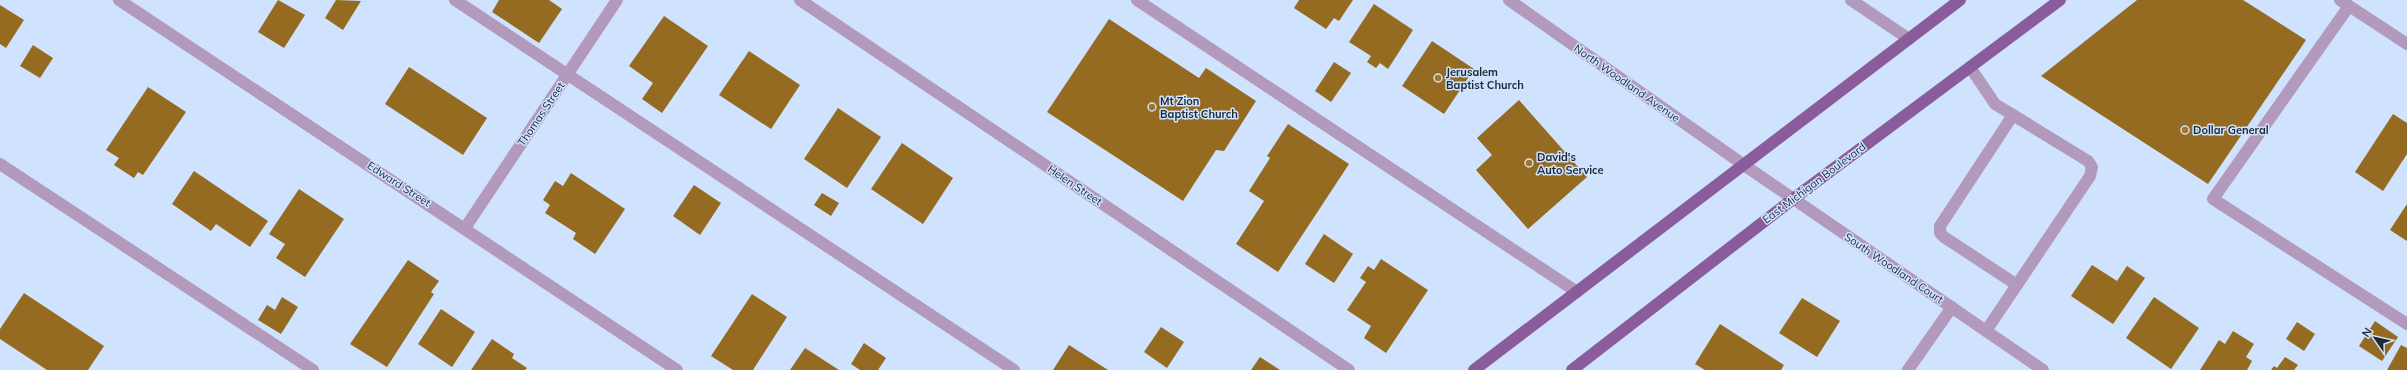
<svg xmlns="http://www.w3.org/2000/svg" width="2407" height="370" viewBox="0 0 2407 370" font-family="Mulish,sans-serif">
  <rect width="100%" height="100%" fill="#cfe3fe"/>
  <!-- building -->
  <g fill="#956a21">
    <polygon points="278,0 305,15 284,48 258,32"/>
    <polygon points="336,0 361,1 343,30 325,18"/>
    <polygon points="499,0 549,0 562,9 539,43 492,12"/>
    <polygon points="1299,0 1353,0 1339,21 1334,18 1326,29 1294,8"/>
    <polygon points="2137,0 2243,0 2306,40 2208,184 2041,76"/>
    <polygon points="1374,4 1413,30 1388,69 1380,63 1376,68 1367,62 1371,56 1349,42"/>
    <polygon points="0,5 24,20 6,48 0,44"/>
    <polygon points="664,16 708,46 662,113 642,99 653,83 629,66"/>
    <polygon points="1109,19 1199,78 1206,68 1256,101 1224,151 1216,150 1183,201 1047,112"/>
    <polygon points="1432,41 1474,69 1444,114 1402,86"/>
    <polygon points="33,45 53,58 40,78 20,66"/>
    <polygon points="749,51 800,85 771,129 719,95"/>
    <polygon points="1334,62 1351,73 1331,102 1315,91"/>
    <polygon points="409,67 487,118 463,155 385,104"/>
    <polygon points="148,87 186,112 143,175 138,172 134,178 114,165 119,158 106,150"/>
    <polygon points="1519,100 1587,177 1528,229 1476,170 1492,155 1477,138"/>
    <polygon points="838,108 881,137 847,188 804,159"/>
    <polygon points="2393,114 2407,123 2407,154 2383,191 2355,172"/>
    <polygon points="1288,124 1349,164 1278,272 1236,244 1264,201 1249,191 1270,158 1267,156"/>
    <polygon points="902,143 953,178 923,224 871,189"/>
    <polygon points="194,171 268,221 250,247 216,224 211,231 172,204"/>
    <polygon points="571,173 625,209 595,254 573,239 576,233 545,213 550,205 543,200 555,181 563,186"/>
    <polygon points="694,185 721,203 700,235 673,216"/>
    <polygon points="299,189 344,219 305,277 276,258 285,244 269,234"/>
    <polygon points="822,193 839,203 831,216 814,205"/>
    <polygon points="2407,204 2407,241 2390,230"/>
    <polygon points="1324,234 1353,254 1334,283 1305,264"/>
    <polygon points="1381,259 1428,290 1386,353 1364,338 1371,326 1347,310 1366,282 1360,278 1368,266 1374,270"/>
    <polygon points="408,260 439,281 431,292 434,294 387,367 350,344"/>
    <polygon points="2092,265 2117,281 2127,266 2145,278 2113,324 2071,296"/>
    <polygon points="24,293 104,346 88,370 47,370 0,339 0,329"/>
    <polygon points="752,294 787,317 753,370 733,370 711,356"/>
    <polygon points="282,297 298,307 281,334 258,320 267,305 275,310"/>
    <polygon points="2154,297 2199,328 2171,369 2126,338"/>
    <polygon points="1802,298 1840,321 1817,357 1779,333"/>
    <polygon points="441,309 475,332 452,367 418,344"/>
    <polygon points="2375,321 2398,337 2382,361 2359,346"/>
    <polygon points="2297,322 2315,334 2304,351 2286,339"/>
    <polygon points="1720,324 1784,365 1781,370 1705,370 1695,364"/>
    <polygon points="1161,327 1184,342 1167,368 1144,352"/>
    <polygon points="2233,331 2254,344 2246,357 2252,361 2247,370 2200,370 2219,340 2225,344"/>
    <polygon points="492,339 514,354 512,358 527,368 525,370 471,370"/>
    <polygon points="864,343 886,358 878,370 860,370 851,364"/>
    <polygon points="1069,345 1108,370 1053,370"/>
    <polygon points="2401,345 2407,348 2407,370 2387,370"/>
    <polygon points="805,348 839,370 790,370"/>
    <polygon points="1260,357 1280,370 1251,370"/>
    <polygon points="2285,357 2298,365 2294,370 2271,370 2274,366 2277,368"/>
  </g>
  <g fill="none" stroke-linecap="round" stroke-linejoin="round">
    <!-- minor -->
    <g stroke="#b399bc" stroke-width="12">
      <polyline points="119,0 677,370"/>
      <polyline points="455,0 1014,370"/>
      <polyline points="800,0 1349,370"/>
      <polyline points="1137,0 1577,292"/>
      <polyline points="1509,0 1744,165 2043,370"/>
      <polyline points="1851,0 1909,39"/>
      <polyline points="2340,0 2407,44"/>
      <polyline points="2349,6 2213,199 2407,324"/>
      <polyline points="1970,67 1995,104 2088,161 2092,167 2090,176 1986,331"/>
      <polyline points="2013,115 1940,226 1940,233 1944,237 2017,285"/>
      <polyline points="0,164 313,370"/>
      <polyline points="465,228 617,0"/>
      <polyline points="1908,370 1952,307"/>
    </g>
    <!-- major -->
    <g stroke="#8b5c9b" stroke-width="12">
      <polyline points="1474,370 1960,0"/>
      <polyline points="1572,370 1793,199 2060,0"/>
    </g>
  </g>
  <!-- markers -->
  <g fill="#a17426" stroke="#cfe3fe" stroke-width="1.5">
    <circle cx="1438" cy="78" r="4"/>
    <circle cx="1152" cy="107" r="4"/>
    <circle cx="2185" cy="130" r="4"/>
    <circle cx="1529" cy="163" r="4"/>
  </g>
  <g text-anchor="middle" stroke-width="3" stroke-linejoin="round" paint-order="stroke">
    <!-- poi labels -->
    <g font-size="11" font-weight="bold" fill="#1f2935" stroke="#cfe3fe" text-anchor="start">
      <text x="1446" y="76">Jerusalem<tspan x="1446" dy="13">Baptist Church</tspan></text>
      <text x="1160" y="105">Mt Zion<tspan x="1160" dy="13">Baptist Church</tspan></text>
      <text x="2193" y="134">Dollar General</text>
      <text x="1537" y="161">David's<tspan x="1537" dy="13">Auto Service</tspan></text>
    </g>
    <!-- street labels -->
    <g font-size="11" fill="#1f2935" stroke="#cfe3fe">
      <text transform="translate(1627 83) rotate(35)" y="4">North Woodland Avenue</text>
      <text transform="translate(541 114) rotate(-56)" y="4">Thomas Street</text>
      <text transform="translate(1814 183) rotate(-37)" y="4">East Michigan Boulevard</text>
      <text transform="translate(399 184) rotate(33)" y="4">Edward Street</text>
      <text transform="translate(1075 185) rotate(34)" y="4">Helen Street</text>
      <text transform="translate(1894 268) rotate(34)" y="4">South Woodland Court</text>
    </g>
  </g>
  <!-- north arrow -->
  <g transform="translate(2375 338) rotate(304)" stroke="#cfe3fe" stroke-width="3" paint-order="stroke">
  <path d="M0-3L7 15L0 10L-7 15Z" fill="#1f2935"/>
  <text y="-6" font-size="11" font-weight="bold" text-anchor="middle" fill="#1f2935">N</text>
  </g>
</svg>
